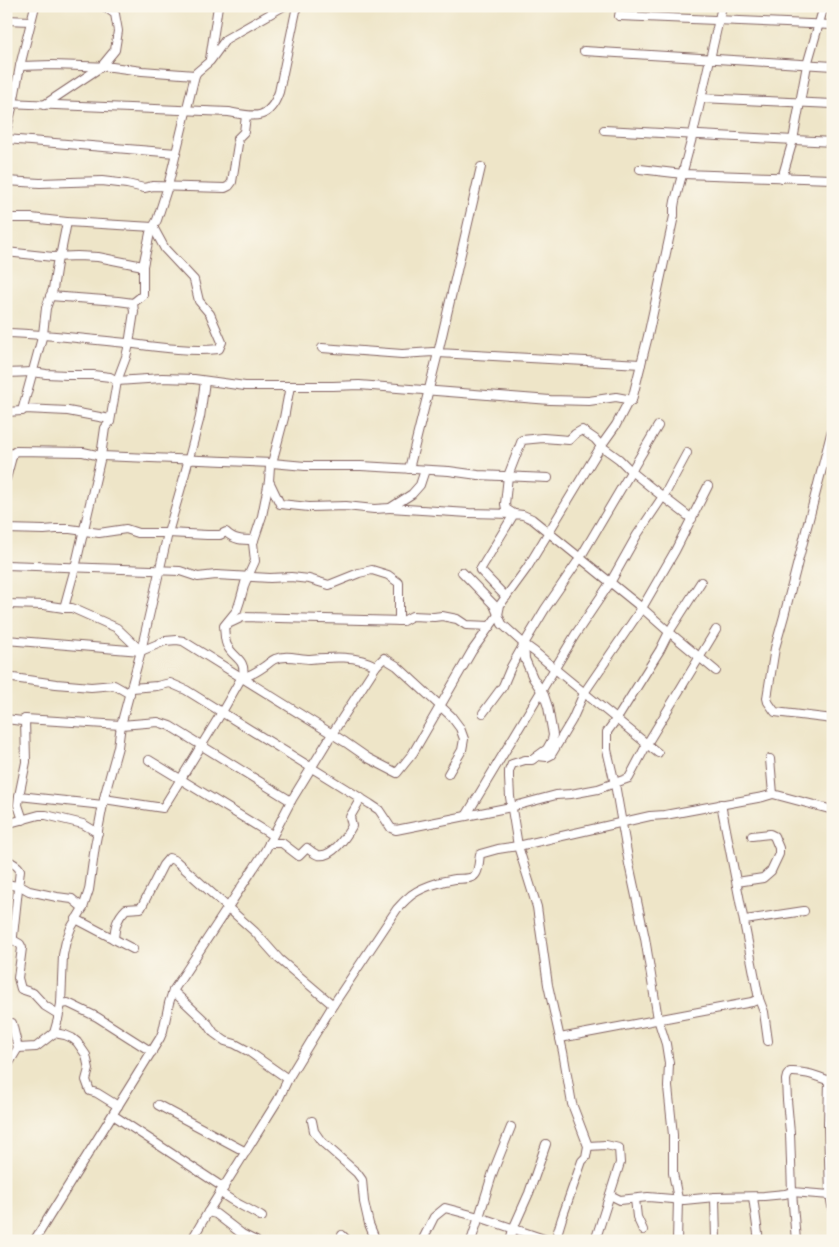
<svg xmlns="http://www.w3.org/2000/svg" width="839" height="1247" viewBox="0 0 839 1247" font-family="'Playpen Sans',sans-serif">
  <rect width="100%" height="100%" fill="#fbf7ec"/>
  <filter id="ink" filterUnits="userSpaceOnUse"><feTurbulence type="fractalNoise" baseFrequency=".02" numOctaves="2"/><feDisplacementMap in="SourceGraphic" scale="10" xChannelSelector="R" yChannelSelector="G"/><feConvolveMatrix kernelMatrix="1 2 1 2 8 2 1 2 1" color-interpolation-filters="sRGB"/></filter>
  <filter id="wash" filterUnits="userSpaceOnUse"><feTurbulence type="fractalNoise" baseFrequency=".0096" numOctaves="4" result="noise"/><feDisplacementMap in="SourceGraphic" scale="20" xChannelSelector="R" yChannelSelector="G"/><feGaussianBlur stdDeviation="1.12" result="paint"/><feColorMatrix in="noise" values="0 0 0 0 0 0 0 0 0 0 0 0 0 0 0 0 0 1.4 0 .05"/><feComposite in="paint" operator="in"/></filter>
  <g filter="url(#wash)">
    <rect width="100%" height="100%" fill="#eee5c8"/>
  </g>
  <g filter="url(#ink)">
    <g fill="none" stroke-linecap="round" stroke-linejoin="round">
      <!-- minor casing -->
      <g stroke="#836462" stroke-width="10">
        <g id="minor">
          <polyline points="621,6 619,16 833,25"/>
          <polyline points="6,20 31,21"/>
          <polyline points="584,51 833,66"/>
          <polyline points="210,59 218,6"/>
          <polyline points="20,66 52,65 112,67 142,71 195,75 197,72 210,61 226,39 284,6"/>
          <polyline points="701,98 833,104"/>
          <path d="M 6,103 L 229,112 C 255,117 269,121 279,92 L 297,6"/>
          <polyline points="44,105 101,67 115,50 118,31 115,14 104,6"/>
          <polyline points="604,130 833,142"/>
          <polyline points="6,132 13,104 20,66 35,6"/>
          <polyline points="6,139 176,153"/>
          <polyline points="481,167 438,353 641,364"/>
          <polyline points="640,169 683,174 833,179"/>
          <polyline points="782,178 793,140 807,65 824,6"/>
          <polyline points="6,181 40,183 102,181 127,184 144,188 153,186 225,188 229,186 232,182 238,144 237,139 244,132 246,116"/>
          <path d="M 6,218 L 31,218 L 67,222 L 153,227 L 165,249 L 194,280 L 199,301 L 210,314 L 222,342 L 219,349 C 188,352 157,347 126,343 C 86,339 46,334 6,333"/>
          <polyline points="6,252 53,257 77,256 98,257 143,266"/>
          <polyline points="50,296 118,301 133,303"/>
          <polyline points="322,348 402,354 433,352 438,353 409,469"/>
          <polyline points="6,373 33,372 46,374 67,375 93,375 110,377 117,381 162,378 194,379 245,386 333,386 359,385 550,400 589,401 616,397 632,400"/>
          <polyline points="22,411 43,334 46,308 53,289 58,257 61,252 67,222"/>
          <polyline points="6,412 22,411 25,409 68,411 110,419"/>
          <polyline points="833,426 784,616 775,648 767,698 768,702 775,712 833,719"/>
          <polyline points="6,479 13,453 16,451 83,452 101,456 272,463 305,466 361,466 449,471 478,475 548,478"/>
          <polyline points="269,481 280,504 309,507 346,506 374,509 390,508 412,494 420,485 425,470"/>
          <polyline points="390,508 469,513 514,514 506,509 505,504 508,476 522,440 543,438 569,440 575,434 582,430 595,439 601,446 619,459 631,471 653,489 692,519"/>
          <path d="M 6,529 L 44,530 L 56,529 L 70,529 L 99,533 L 126,529 L 138,533 L 168,533 L 207,535 L 220,535 L 226,532 C 234,540 242,540 254,540"/>
          <polyline points="6,565 180,571 198,577 216,575 270,578 291,577 309,579 329,585 359,573 372,570 388,575 399,583 399,621"/>
          <polyline points="462,572 494,605 502,624 524,644 525,659 533,678 544,695 548,707 553,735 552,740 547,749 532,760 525,760 512,764 509,771 509,778 510,797 518,846 537,907 548,985 563,1052 572,1104 588,1146 586,1157 582,1161 562,1218 555,1241"/>
          <polyline points="506,597 480,570 514,514 523,515 532,519 642,608 669,632 716,671"/>
          <polyline points="6,604 44,605 64,608"/>
          <polyline points="226,625 243,617 403,621 412,616 434,617 442,616 457,619 466,625 490,626"/>
          <polyline points="6,640 141,651 165,641 177,640 183,641 345,742 368,758 397,773 413,753 472,651 498,615 500,605 527,568 601,446 616,425 627,404 632,400 648,336 674,216 674,207 675,201 693,134 722,6"/>
          <polyline points="524,644 535,652 555,669 658,753"/>
          <polyline points="141,651 117,628 72,608 64,608 75,568 101,456 105,428 110,422 117,381 126,357 129,344 134,312 133,303 143,295 143,266 150,233 157,220 168,186 195,75"/>
          <polyline points="6,677 56,684 91,687 114,685 130,694"/>
          <path d="M 241,678 C 250,676 258,671 265,666 C 268,664 272,660 275,659 C 286,654 299,659 310,659 C 332,657 357,655 376,666"/>
          <polyline points="132,688 157,686 170,683 186,690 370,804 379,810 391,828 396,830 511,807 556,795 571,794 598,789 629,778 647,744 716,630"/>
          <polyline points="483,713 503,686 511,667 524,644 545,609 580,558 658,426"/>
          <polyline points="6,719 22,721 25,719 121,725 158,722 170,726 291,801"/>
          <polyline points="538,756 547,757 551,755 572,720 584,693 642,608 675,551 708,486"/>
          <polyline points="149,760 272,835"/>
          <polyline points="773,794 833,810"/>
          <polyline points="19,796 103,805"/>
          <path d="M 104,799 L 163,808 L 222,712 L 243,675 C 246,660 234,658 228,647 C 224,642 225,632 224,626 L 237,610 L 240,601 L 245,583 L 255,561 L 253,543 L 262,516 L 269,481 L 270,466 L 272,463 L 284,418 L 290,386"/>
          <polyline points="721,804 759,999"/>
          <polyline points="466,816 575,635 610,583 637,535 666,492 687,453"/>
          <polyline points="23,820 18,805 19,796 26,762 25,719"/>
          <polyline points="6,824 39,815 46,815 83,824 98,833"/>
          <path d="M 269,843 L 282,843 L 299,856 L 307,848 C 310,850 314,854 318,855 C 332,858 346,837 352,826 L 350,817 L 361,798"/>
          <path d="M 6,857 C 9,864 17,863 20,870 L 13,936 L 13,940 L 20,944 L 22,948 L 18,978 L 21,989 L 33,993 L 45,1006 L 58,1014 L 58,1019"/>
          <polyline points="737,882 763,878 771,871 779,854 779,848 774,836 770,834 752,836"/>
          <polyline points="6,884 22,887 29,891 57,897 72,899 83,908"/>
          <polyline points="76,919 133,949"/>
          <polyline points="745,920 804,911"/>
          <path d="M 114,939 C 115,926 117,918 126,909 L 141,908 L 163,865 L 169,858 L 176,861 L 255,932 L 279,959 L 333,1005"/>
          <polyline points="173,991 208,1024 214,1033 225,1041 235,1044 248,1051 288,1079"/>
          <polyline points="61,1004 68,1003 97,1017 152,1052"/>
          <polyline points="6,1023 12,1023 18,1048 36,1047 54,1033 58,1019 61,1004 63,955 66,941 71,928 83,908 89,890 95,846 105,794 118,747 121,725 141,651 168,533 184,477 200,417 205,381"/>
          <polyline points="54,1033 65,1035 72,1038 77,1042 86,1055 89,1069 86,1080 90,1091 97,1093 118,1106"/>
          <polyline points="560,1038 752,1002 759,999 764,1012 768,1041"/>
          <polyline points="6,1068 18,1048"/>
          <polyline points="158,1105 246,1152"/>
          <polyline points="113,1115 224,1188"/>
          <polyline points="312,1121 314,1131 321,1141 357,1173 362,1180 364,1202 369,1224 376,1241"/>
          <polyline points="828,1124 829,1080"/>
          <polyline points="511,1127 493,1172 479,1217 550,1241"/>
          <polyline points="588,1146 606,1145 619,1148 620,1163 595,1241"/>
          <path d="M 220,1192 C 233,1203 248,1208 262,1217"/>
          <polyline points="610,1195 620,1200 648,1197 684,1200 715,1197 764,1196 785,1194 792,1192 830,1195 833,1211"/>
          <polyline points="830,1195 828,1124 833,1125"/>
          <polyline points="715,1197 716,1241"/>
          <polyline points="753,1197 759,1241"/>
          <polyline points="635,1199 637,1217 643,1230"/>
          <polyline points="208,1212 216,1214 242,1234 256,1241"/>
          <polyline points="342,1235 348,1241"/>
          <polyline points="34,1241 160,1038 163,1031 169,1003 173,991 265,851 291,801 332,734 376,666 384,658 397,666 451,716 460,728 464,739 462,750 448,774"/>
          <path d="M 191,1241 L 208,1212 L 278,1100 L 288,1079 L 333,1005 L 397,909 C 401,905 404,901 408,898 C 418,888 441,881 455,879 C 460,878 469,880 474,876 C 479,872 479,860 480,854 L 498,849 L 518,846 L 650,816 L 665,815 L 763,797 L 773,794 L 770,759"/>
          <polyline points="422,1241 434,1217 445,1208 479,1217 471,1241"/>
          <polyline points="510,1241 513,1229 529,1193 546,1144"/>
          <polyline points="677,1241 678,1199 673,1173 673,1135 668,1087 669,1063 666,1044 658,1019 645,938 629,864 615,784 607,750 607,732 620,714 660,650 669,632 701,582"/>
          <path d="M 796,1241 L 792,1192 L 790,1133 L 787,1100 L 786,1080 L 787,1076 L 790,1072 C 806,1071 818,1077 833,1082"/>
        </g>
      </g>
      <!-- minor -->
      <use href="#minor" stroke="#fff" stroke-width="8"/>
    </g>
  </g>
  <!-- margin -->
  <rect width="839" height="1247" fill="none" stroke="#fbf7ec" stroke-width="25"/>
</svg>
